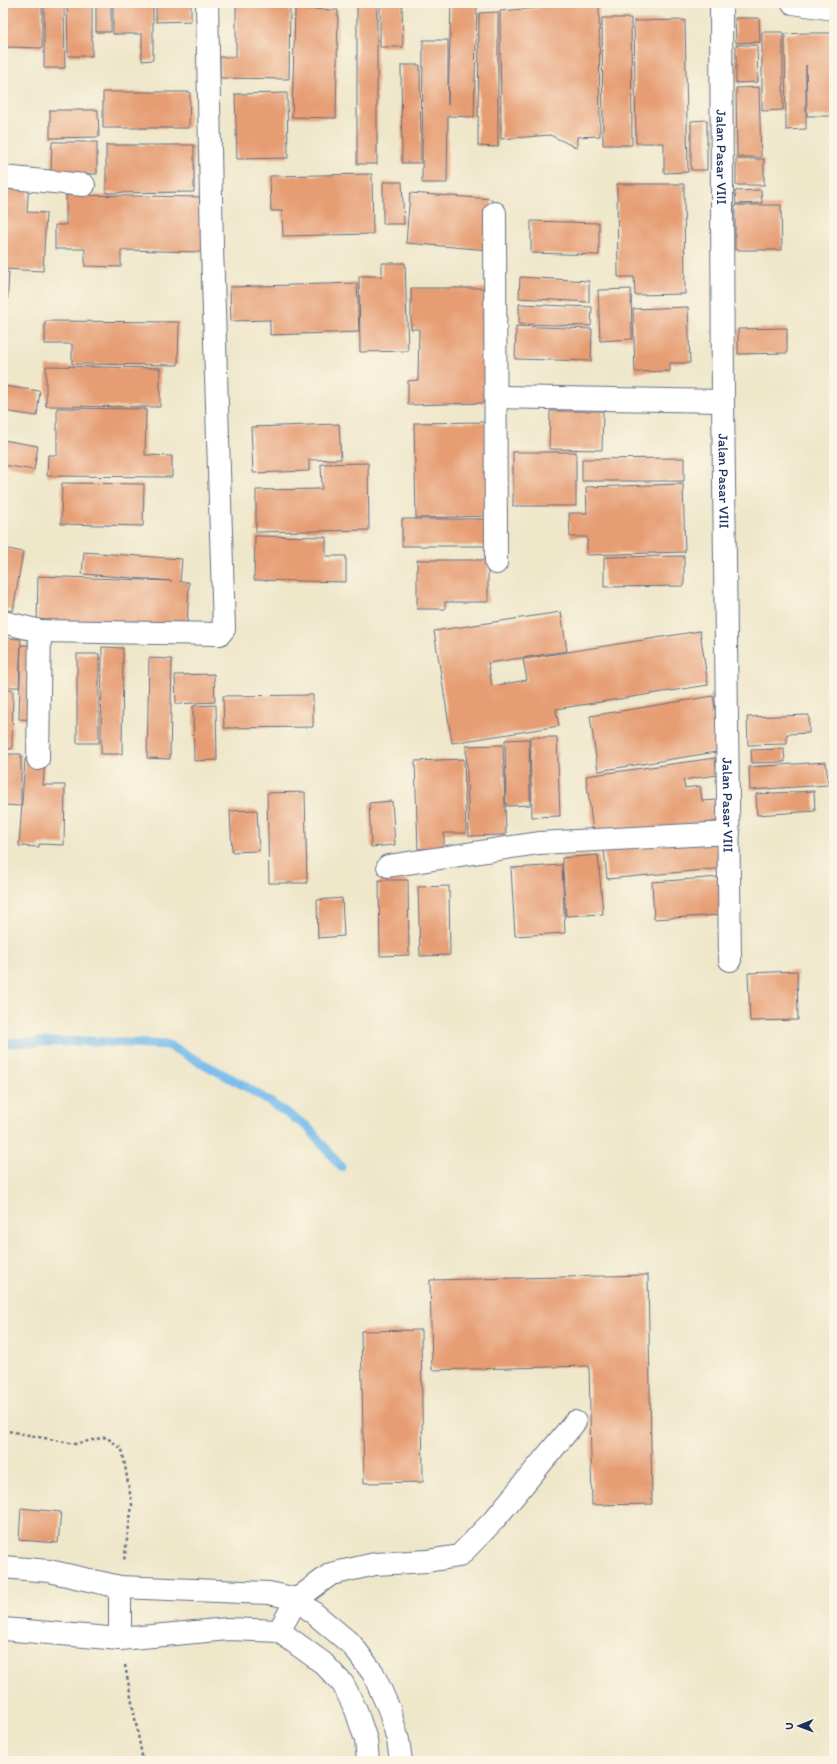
<svg xmlns="http://www.w3.org/2000/svg" width="837" height="1764" viewBox="0 0 837 1764" font-family="Itim,sans-serif">
  <rect width="100%" height="100%" fill="#fcf5e5"/>
  <filter id="ink" filterUnits="userSpaceOnUse"><feTurbulence type="fractalNoise" baseFrequency=".025" numOctaves="2"/><feDisplacementMap in="SourceGraphic" scale="8" xChannelSelector="R" yChannelSelector="G"/><feConvolveMatrix kernelMatrix="1 2 1 2 8 2 1 2 1" color-interpolation-filters="sRGB"/></filter>
  <filter id="wash" filterUnits="userSpaceOnUse"><feTurbulence type="fractalNoise" baseFrequency=".012" numOctaves="4" result="noise"/><feDisplacementMap in="SourceGraphic" scale="16" xChannelSelector="R" yChannelSelector="G"/><feGaussianBlur stdDeviation="0.9" result="paint"/><feColorMatrix in="noise" values="0 0 0 0 0 0 0 0 0 0 0 0 0 0 0 0 0 1.4 0 .05"/><feComposite in="paint" operator="in"/></filter>
  <g filter="url(#wash)">
    <rect width="100%" height="100%" fill="#eee7ca"/>
    <g fill="none" stroke-linecap="round" stroke-linejoin="round">
      <!-- stream -->
      <polyline stroke="#76bbec" stroke-width="9" points="3,1043 87,1041 168,1045 245,1086 308,1127 341,1167"/>
    </g>
    <g id="blocks">
      <!-- building -->
      <g fill="#e69d73">
        <polygon points="3,3 42,3 42,48 3,47"/>
        <polygon points="44,3 64,3 65,68 44,68"/>
        <polygon points="67,3 92,3 92,56 68,56"/>
        <rect x="96" y="3" width="15" height="29"/>
        <polygon points="113,3 153,3 153,60 142,61 142,34 113,34"/>
        <polygon points="156,3 191,3 191,21 156,22"/>
        <polygon points="236,3 290,3 289,79 220,78 220,57 236,57"/>
        <rect x="357" y="3" width="20" height="161"/>
        <polygon points="380,3 402,3 403,47 380,47"/>
        <polygon points="451,3 477,3 474,117 448,116 447,183 422,183 423,40 448,40 448,105"/>
        <polygon points="560,3 599,3 600,136 577,137 577,148 550,135 501,139 500,11 549,7"/>
        <polygon points="295,9 338,10 336,118 292,117"/>
        <polygon points="498,12 498,147 478,146 479,13"/>
        <polygon points="602,18 631,18 632,145 603,145"/>
        <polygon points="735,18 759,18 760,42 736,43"/>
        <polygon points="685,20 688,172 664,173 664,143 636,143 634,21"/>
        <polygon points="762,32 783,32 783,110 762,111"/>
        <polygon points="805,33 834,33 834,116 807,116 806,65 806,129 786,130 785,34"/>
        <polygon points="736,45 757,45 758,82 736,83"/>
        <polygon points="401,65 420,65 421,163 402,163"/>
        <polygon points="759,87 761,157 737,157 736,88"/>
        <polygon points="103,92 190,92 189,128 103,128"/>
        <polygon points="287,93 288,158 237,159 235,94"/>
        <polygon points="50,110 98,110 99,137 50,138"/>
        <polygon points="707,120 707,170 691,170 691,121"/>
        <polygon points="52,142 97,142 97,174 51,173"/>
        <polygon points="106,145 194,145 194,192 106,193"/>
        <rect x="736" y="159" width="28" height="26"/>
        <polygon points="372,174 373,234 283,236 282,211 271,211 270,176"/>
        <polygon points="3,180 29,181 27,212 46,213 43,271 3,269"/>
        <polygon points="383,182 402,182 404,224 383,224"/>
        <polygon points="617,184 684,184 685,294 635,295 634,277 618,277"/>
        <polygon points="761,190 762,203 736,204 735,191"/>
        <polygon points="410,193 492,199 489,250 406,243"/>
        <polygon points="66,195 204,197 202,252 121,250 121,267 85,266 85,249 55,249 55,225 66,225"/>
        <polygon points="735,205 781,205 782,250 735,250"/>
        <polygon points="531,221 599,223 599,255 531,253"/>
        <polygon points="382,263 405,263 408,351 360,352 359,276 382,276"/>
        <polygon points="3,272 9,272 7,309 3,309"/>
        <polygon points="520,277 589,281 589,302 519,298"/>
        <polygon points="357,283 359,332 270,335 270,320 231,321 230,287"/>
        <polygon points="411,288 488,288 484,403 408,405 408,381 418,380 419,329 411,329"/>
        <polygon points="631,289 632,339 600,341 598,290"/>
        <polygon points="519,304 592,307 591,326 519,324"/>
        <polygon points="688,307 690,363 670,363 670,371 635,372 633,309"/>
        <polygon points="45,321 179,322 178,365 72,364 72,344 45,344"/>
        <polygon points="516,326 592,329 591,361 515,359"/>
        <polygon points="787,328 787,353 738,354 738,329"/>
        <polygon points="46,366 160,368 160,407 46,406"/>
        <polygon points="3,386 40,391 37,416 3,411"/>
        <polygon points="57,408 146,409 145,455 172,456 172,477 47,476 48,455 57,455"/>
        <polygon points="550,411 603,411 602,450 549,449"/>
        <polygon points="486,422 489,516 416,518 414,423"/>
        <polygon points="339,424 341,459 309,460 309,471 253,473 251,427"/>
        <polygon points="3,440 38,446 34,470 3,465"/>
        <rect x="513" y="452" width="63" height="54"/>
        <polygon points="684,458 684,481 582,481 582,459"/>
        <polygon points="368,463 369,530 256,532 256,490 322,489 321,464"/>
        <polygon points="62,483 144,484 143,526 61,524"/>
        <polygon points="683,484 685,552 587,555 587,537 570,537 569,513 587,513 586,487"/>
        <rect x="402" y="519" width="88" height="27"/>
        <polygon points="255,536 326,537 326,556 346,556 346,582 254,580"/>
        <polygon points="3,548 23,552 13,611 3,609"/>
        <polygon points="84,552 182,559 180,582 189,582 187,628 37,623 38,576 172,581 82,574"/>
        <polygon points="684,556 684,586 604,587 604,557"/>
        <polygon points="417,560 488,560 488,602 445,602 445,609 417,609"/>
        <polygon points="561,612 567,651 488,663 492,686 527,680 523,659 700,631 708,685 556,709 559,726 452,743 434,631"/>
        <polygon points="3,638 21,639 19,687 3,687"/>
        <polygon points="21,645 39,646 35,720 19,719"/>
        <polygon points="102,647 123,648 122,754 101,754"/>
        <rect x="77" y="654" width="22" height="89"/>
        <polygon points="149,658 172,659 170,759 147,758"/>
        <polygon points="214,674 215,702 176,704 175,675"/>
        <polygon points="3,690 13,690 12,749 3,749"/>
        <polygon points="313,695 313,727 224,728 223,696"/>
        <polygon points="713,696 722,751 598,771 590,716"/>
        <polygon points="216,705 217,760 194,761 193,706"/>
        <polygon points="809,715 809,733 787,734 787,744 748,745 747,717"/>
        <polygon points="530,737 557,737 560,816 532,817"/>
        <polygon points="529,739 530,805 506,806 505,740"/>
        <polygon points="503,745 506,835 469,836 466,746"/>
        <polygon points="784,749 785,762 752,763 751,750"/>
        <polygon points="3,754 21,754 21,806 3,805"/>
        <polygon points="715,758 717,775 683,780 685,788 700,786 702,801 717,800 720,821 594,839 586,776"/>
        <polygon points="25,759 45,760 43,785 65,785 64,845 39,844 39,847 19,846"/>
        <polygon points="464,759 466,833 444,833 444,848 418,849 415,761"/>
        <polygon points="826,762 828,785 750,790 749,767"/>
        <polygon points="814,791 815,811 757,815 756,794"/>
        <polygon points="305,792 307,883 269,883 267,793"/>
        <polygon points="392,801 395,845 371,847 369,803"/>
        <polygon points="257,810 259,851 232,852 230,811"/>
        <polygon points="721,839 724,868 607,879 604,850"/>
        <polygon points="598,855 603,914 566,916 562,858"/>
        <polygon points="562,865 565,933 515,936 511,868"/>
        <polygon points="720,877 722,915 654,919 652,882"/>
        <polygon points="379,880 408,880 409,955 380,956"/>
        <polygon points="449,886 450,955 420,956 418,887"/>
        <polygon points="342,898 344,936 318,938 317,900"/>
        <polygon points="797,971 798,1020 750,1021 748,973"/>
        <polygon points="648,1275 652,1504 592,1505 589,1366 432,1370 430,1280"/>
        <polygon points="421,1330 423,1482 364,1483 361,1331"/>
        <polygon points="21,1508 61,1512 58,1543 19,1540"/>
      </g>
    </g>
  </g>
  <g filter="url(#ink)">
    <use href="#blocks" fill-opacity="0" stroke="#656f84" stroke-width="1"/>
    <g fill="none" stroke-linecap="round" stroke-linejoin="round">
      <!-- minor casing -->
      <g stroke="#656f84" stroke-width="24">
        <g id="minor">
          <path id="s1" d="M 721,3 L 723,401 L 730,960"/>
          <polyline points="3,177 84,185"/>
          <polyline points="495,213 496,563"/>
          <polyline points="496,397 723,401"/>
          <polyline points="3,622 40,631 220,634 224,629 212,247 207,3"/>
          <polyline points="38,759 40,631"/>
          <polyline points="388,866 539,843 729,833"/>
          <polyline points="3,1567 49,1571 120,1587 269,1593 297,1599 352,1645 373,1673 389,1709 398,1740 401,1761"/>
          <polyline points="120,1587 120,1639"/>
          <polyline points="3,1629 120,1639 228,1629 279,1631 323,1663 343,1684 356,1710 366,1740 368,1761"/>
          <polyline points="279,1631 297,1599 331,1574 375,1564 427,1561 459,1556 494,1520 575,1422"/>
        </g>
      </g>
      <!-- major casing -->
      <g stroke="#656f84" stroke-width="24">
        <polyline id="major" points="793,3 834,9"/>
      </g>
      <!-- path -->
      <g stroke="#656f84" stroke-width="2.5" stroke-dasharray="3 3" stroke-linecap="butt">
        <polyline points="3,1430 75,1444 106,1437 122,1449 132,1505 124,1561"/>
        <polyline points="125,1665 143,1761"/>
      </g>
      <!-- minor -->
      <use href="#minor" stroke="#fff" stroke-width="22"/>
      <!-- major -->
      <use href="#major" stroke="#fff" stroke-width="22"/>
    </g>
  </g>
  <g text-anchor="middle" stroke-width="4" stroke-linejoin="round" paint-order="stroke">
    <!-- street labels -->
    <g font-size="14" fill="#1b2f5e" stroke="#fcf5e5">
      <text dy="5" stroke="none"><textPath href="#s1" startOffset="154">Jalan Pasar VIII</textPath></text>
      <text dy="5" stroke="none"><textPath href="#s1" startOffset="478">Jalan Pasar VIII</textPath></text>
      <text dy="5" stroke="none"><textPath href="#s1" startOffset="802">Jalan Pasar VIII</textPath></text>
    </g>
  </g>
  <!-- margin -->
  <rect width="837" height="1764" fill="none" stroke="#fcf5e5" stroke-width="16"/>
  <!-- north arrow -->
  <g transform="translate(799 1726) rotate(269)" stroke="#fcf5e5" stroke-width="3" paint-order="stroke">
  <path d="M0-3L7 15L0 10L-7 15Z" fill="#1b2f5e"/>
  <text y="-6" font-size="11" font-weight="bold" text-anchor="middle" fill="#1b2f5e">U</text>
  </g>
</svg>
